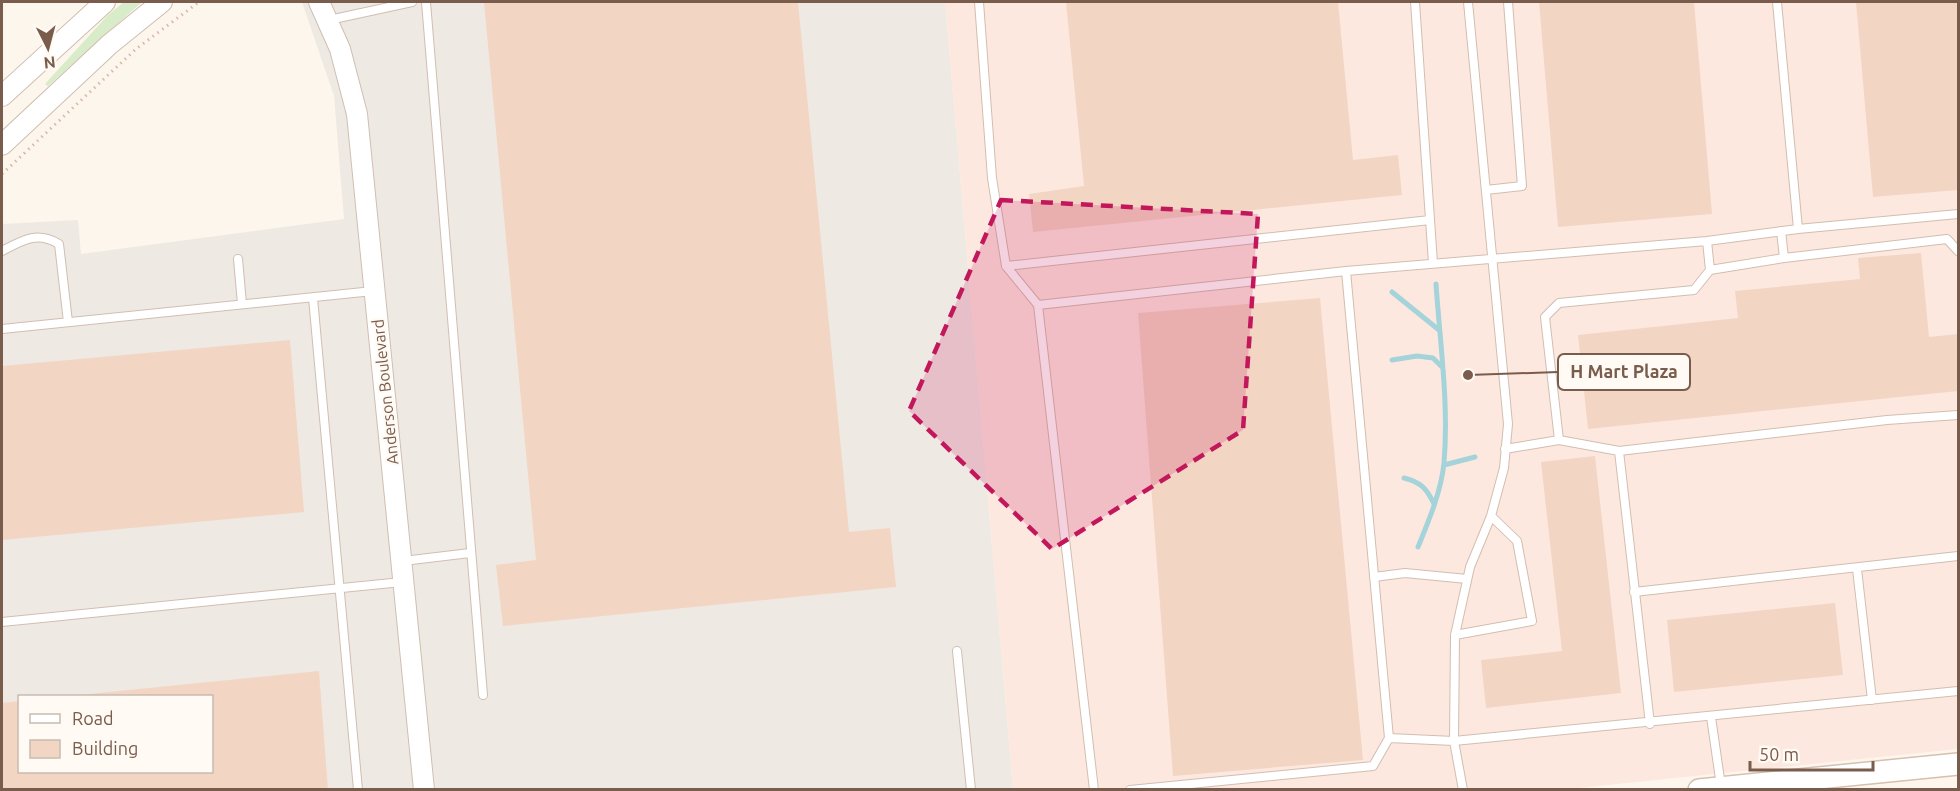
<svg xmlns="http://www.w3.org/2000/svg" width="1960" height="791" font-family="Ubuntu,sans-serif">
	<rect width="100%" height="100%" fill="#fdf6ec"/>
	<!-- commercial -->
	<path fill="#fde8e0" d="M 945,2 L 1958,2 L 1958,749 L 1559,790 L 1013,789 Z"/>
	<!-- industrial -->
	<path fill="#efe9e4" fill-rule="evenodd" d="M 302,2 L 945,2 L 1013,789 L 2,790 L 2,224 L 78,220 L 81,254 L 344,219 L 334,96 ZM 20,696 L 212,696 L 212,772 L 20,772 Z"/>
	<!-- green -->
	<path fill="#d8ecc9" d="M 124,2 L 142,2 L 48,86 L 45,84 L 108,15 Z"/>
	<g fill="none" stroke-linecap="round" stroke-linejoin="round">
		<!-- stream -->
		<path stroke="#a5d3da" stroke-width="5" d="M 1392,292 L 1439,330
			M 1392,360 L 1417,356 L 1433,358 L 1442,367
			M 1444,465 L 1475,457
			M 1404,478 C 1421,482 1427,489 1434,504
			M 1418,547 C 1429,520 1441,492 1444,463 C 1449,404 1440,343 1436,284"/>
	</g>
	<!-- building -->
	<path fill="#f3d5c3" d="M 484,2 L 798,2 L 849,532 L 890,528 L 896,587 L 503,626 L 496,565 L 536,560 Z
		M 1066,2 L 1338,2 L 1353,160 L 1398,155 L 1402,195 L 1033,232 L 1029,194 L 1084,186 Z
		M 1539,2 L 1694,2 L 1712,214 L 1558,227 Z
		M 1856,2 L 1958,2 L 1958,190 L 1873,197 Z
		M 1921,253 L 1929,337 L 1958,334 L 1958,391 L 1588,429 L 1578,335 L 1738,318 L 1735,291 L 1860,279 L 1858,258 Z
		M 1320,298 L 1363,760 L 1173,776 L 1138,313 Z
		M 290,340 L 304,512 L 2,540 L 2,366 Z
		M 1595,456 L 1621,693 L 1486,708 L 1481,660 L 1562,651 L 1541,462 Z
		M 1835,603 L 1843,675 L 1674,692 L 1667,620 Z
		M 319,671 L 328,790 L 2,790 L 2,703 L 20,701 L 20,772 L 212,772 L 212,696 L 79,695 Z"/>
	<g fill="none" stroke-linecap="round" stroke-linejoin="round">
		<!-- service casing -->
		<g stroke="#d1beb0" stroke-width="10">
			<path id="service" d="M 426,2 L 483,695
				M 979,2 L 992,178 L 1006,266 L 1038,305 L 1346,271 L 1707,241 L 1798,229 L 1958,214
				M 1415,2 L 1433,263
				M 1777,2 L 1798,229
				M 329,20 L 412,2
				M 1486,190 L 1522,186 L 1508,2
				M 1781,231 L 1784,258
				M 2,251 C 23,240 37,231 59,244 L 68,322
				M 238,259 L 242,304
				M 1006,266 L 1430,220
				M 1710,270 L 1784,258 L 1947,239 L 1958,251
				M 1346,271 L 1389,738 L 1454,741 L 1958,691
				M 313,298 L 358,790
				M 1038,305 L 1094,790
				M 2,329 L 373,291
				M 1559,440 L 1545,317 L 1559,303 L 1694,290 L 1710,270 L 1707,241
				M 1505,449 L 1559,440 L 1619,451 L 1887,420 L 1958,415
				M 1619,451 L 1650,724
				M 403,561 L 470,553
				M 1857,569 L 1872,700
				M 1374,577 L 1405,573 L 1467,579
				M 1634,592 L 1958,556
				M 2,622 L 402,582
				M 1455,635 L 1532,621 L 1517,541 L 1491,516
				M 957,651 L 971,790
				M 1711,717 L 1721,786
				M 1130,790 L 1373,766 L 1389,738
				M 1463,790 L 1454,741 L 1455,635 L 1470,567 L 1491,516 L 1504,468 L 1508,424 L 1468,2"/>
		</g>
		<!-- tertiary casing -->
		<g stroke="#d1beb0" stroke-width="22">
			<path id="tertiary" d="M 319,2 L 340,49 L 357,114 L 424,790
				M 2,96 L 105,2
				M 2,145 L 110,44 L 162,2"/>
		</g>
		<!-- secondary casing -->
		<g stroke="#d6c0b0" stroke-width="24">
			<path id="secondary" d="M 1699,790 L 1958,764"/>
		</g>
		<!-- path -->
		<path stroke="#d9b8a5" stroke-width="3" stroke-dasharray="1.5 4.5" stroke-linecap="butt" d="M 2,174 L 136,49 L 199,2"/>
		<!-- service -->
		<use href="#service" stroke="#fff" stroke-width="8"/>
		<!-- tertiary -->
		<use href="#tertiary" stroke="#fff" stroke-width="20"/>
		<!-- secondary -->
		<use href="#secondary" stroke="#fff" stroke-width="21"/>
	</g>
	<!-- marked area -->
	<path fill="#c2185b" fill-opacity="0.2" stroke="#c2185b" stroke-width="4.5" stroke-dasharray="12 8" stroke-linejoin="round" d="M 1001,200 L 1258,214 L 1243,430 L 1052,549 L 909,411 Z"/>
	<g text-anchor="middle" dominant-baseline="central" stroke-width="4.5" stroke-linejoin="round" paint-order="stroke">
		<!-- street labels -->
		<g font-size="16" fill="#7a5c4d" stroke="#fffaf3">
			<text transform="translate(385 392) rotate(-96)">Anderson Boulevard</text>
		</g>
	</g>
	<!-- callouts -->
	<path fill="none" stroke="#7a5c4d" stroke-width="2" d="M1468 375L1558 372"/>
	<circle fill="#7a5c4d" stroke="#fffaf3" stroke-width="2" cx="1468" cy="375" r="6"/>
	<rect fill="#fffaf3" stroke="#7a5c4d" stroke-width="2" x="1558" y="354" width="132" height="36" rx="6"/>
	<g font-size="18" text-anchor="middle" font-weight="bold" fill="#7a5c4d">
		<text x="1624" y="378">H Mart Plaza</text>
	</g>
	<!-- border -->
	<rect width="1960" height="791" fill="none" stroke="#7a5c4d" stroke-width="6"/>
	<!-- legend -->
	<rect x="18" y="695" width="195" height="78" fill="#fffaf3" stroke="#cabbb1" stroke-width="1.5"/>
	<rect x="30" y="714" width="30" height="9" fill="#ffffff" stroke="#cabbb1" stroke-width="1.5"/>
	<text x="72" y="725" font-size="18" fill="#7a5c4d">Road</text>
	<rect x="30" y="740" width="30" height="18" fill="#f3d5c3" stroke="#cabbb1" stroke-width="1.5"/>
	<text x="72" y="755" font-size="18" fill="#7a5c4d">Building</text>
	<!-- north arrow -->
	<g transform="translate(48 48) rotate(174)" stroke="#fffaf3" stroke-width="4.5" paint-order="stroke">
	<path d="M0-4.5L10 22L0 15L-10 22Z" fill="#7a5c4d"/>
	<text y="-9" font-size="16" font-weight="bold" text-anchor="middle" fill="#7a5c4d">N</text>
	</g>
	<!-- scale -->
	<path d="M1750 761v9h123v-9" fill="none" stroke="#7a5c4d" stroke-width="3"/>
	<text x="1759" y="761" font-size="18" fill="#7a5c4d" stroke="#fffaf3" stroke-width="4.5" paint-order="stroke">50 m</text>
</svg>
